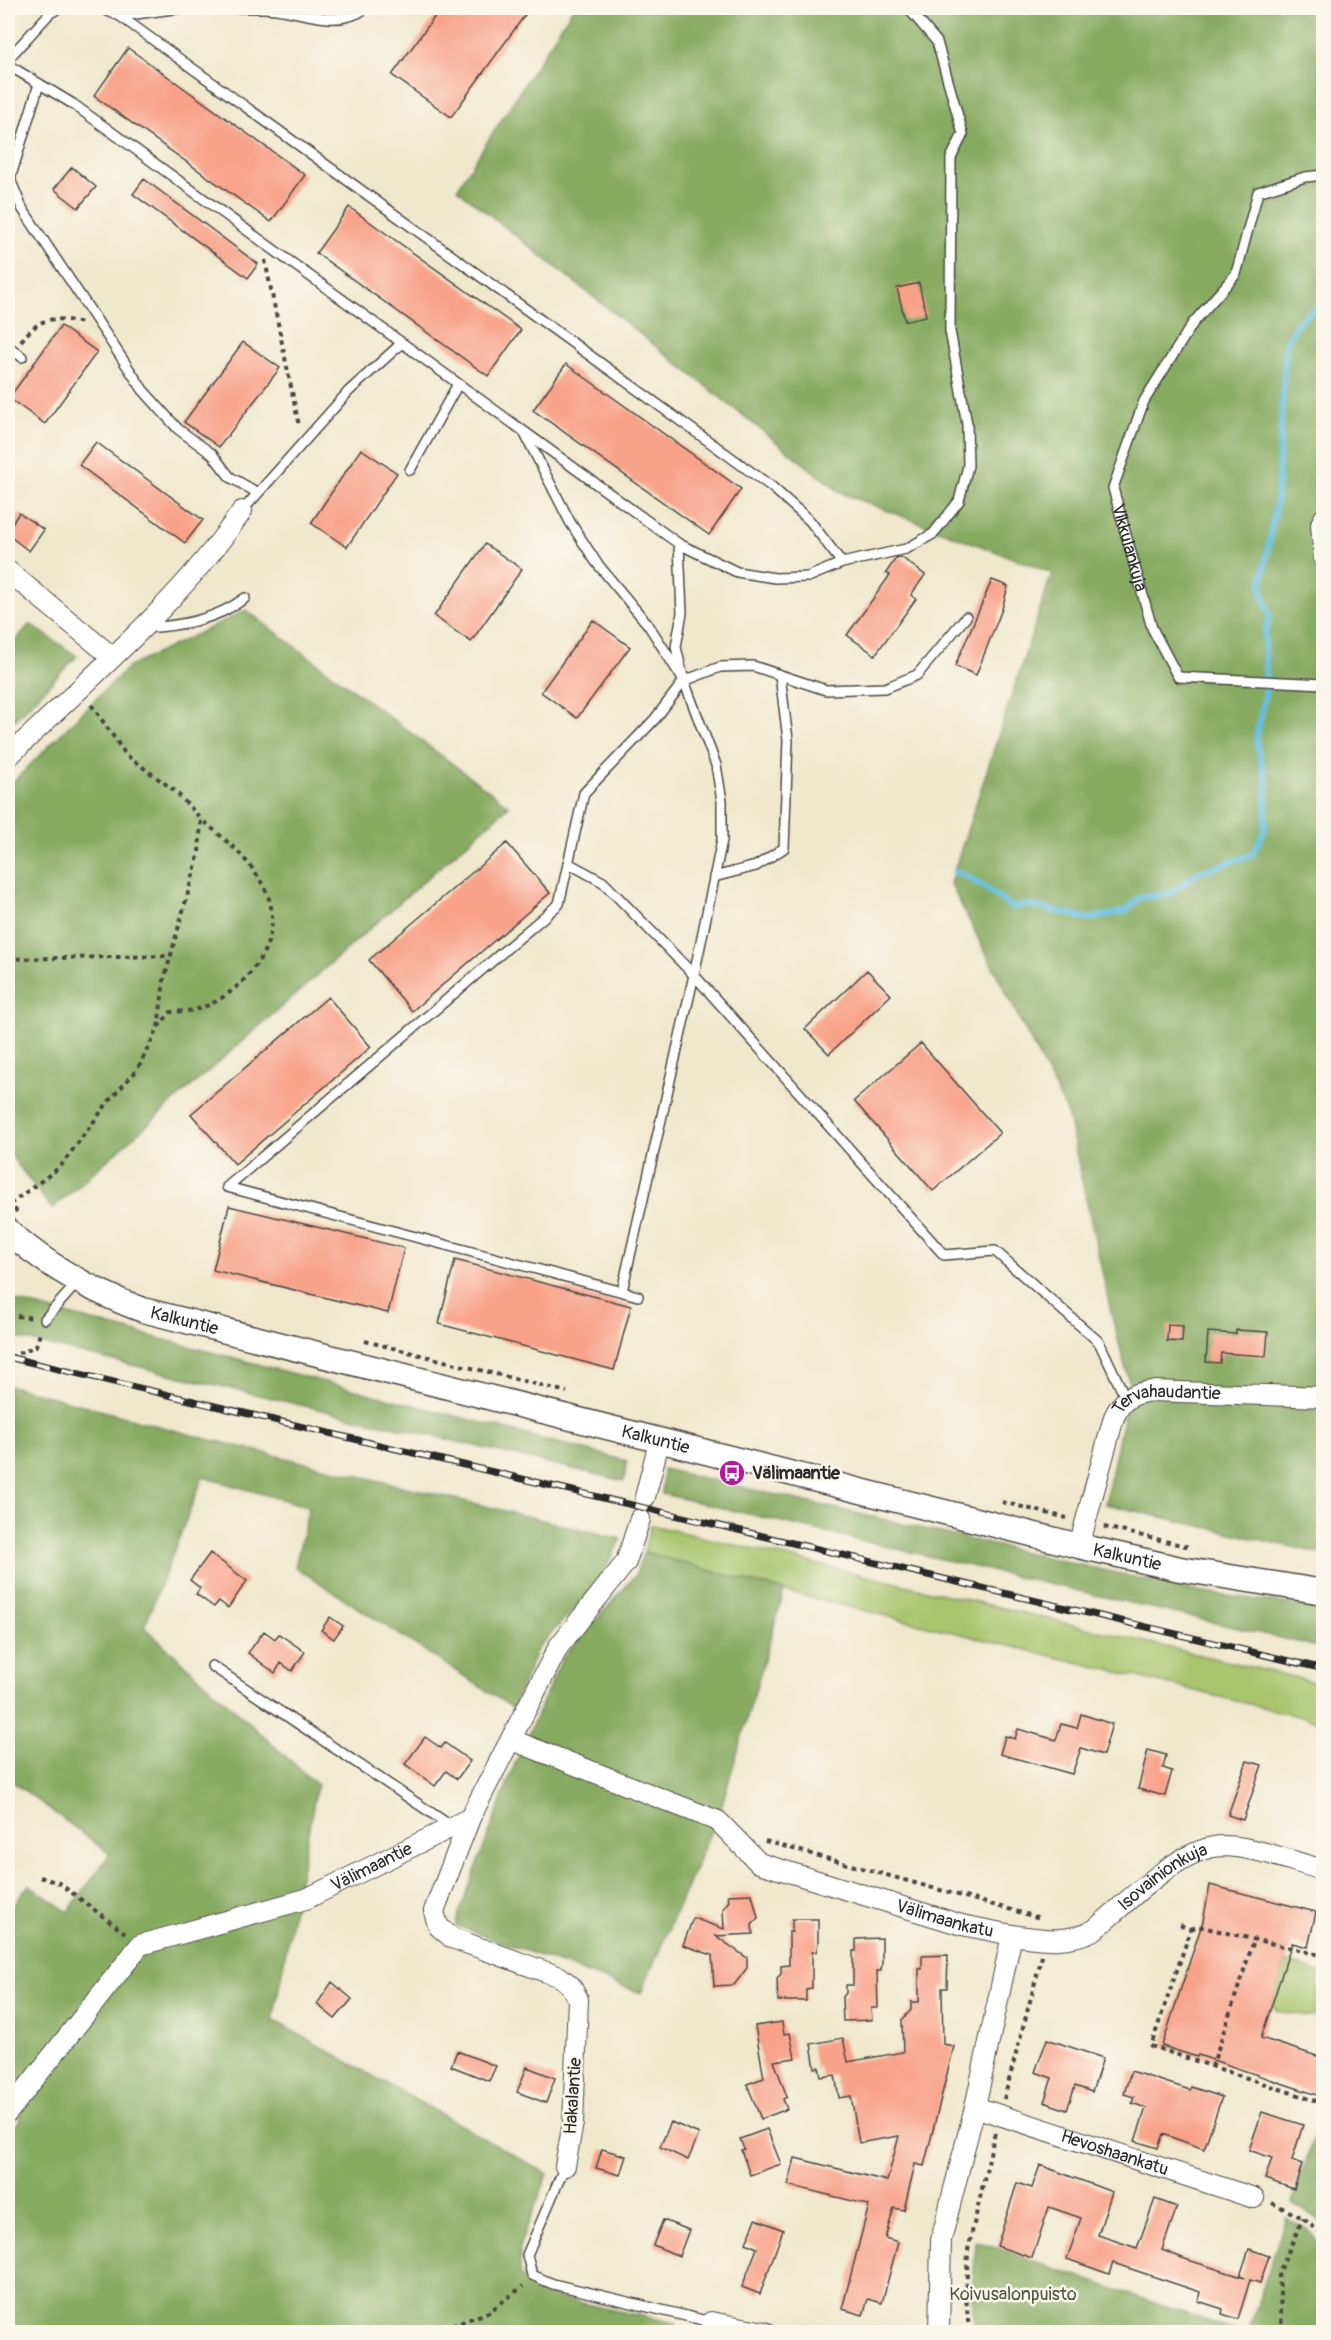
<svg xmlns="http://www.w3.org/2000/svg" width="1331" height="2340" font-family="Pangolin,sans-serif">
	<rect width="100%" height="100%" fill="#fbf7ec"/>
	<filter id="ink" filterUnits="userSpaceOnUse"><feTurbulence type="fractalNoise" baseFrequency=".0167" numOctaves="2"/><feDisplacementMap in="SourceGraphic" scale="12" xChannelSelector="R" yChannelSelector="G"/><feConvolveMatrix kernelMatrix="1 2 1 2 8 2 1 2 1" color-interpolation-filters="sRGB"/></filter>
	<filter id="wash" filterUnits="userSpaceOnUse"><feTurbulence type="fractalNoise" baseFrequency=".008" numOctaves="4" result="noise"/><feDisplacementMap in="SourceGraphic" scale="24" xChannelSelector="R" yChannelSelector="G"/><feGaussianBlur stdDeviation="1.35" result="paint"/><feColorMatrix in="noise" values="0 0 0 0 0 0 0 0 0 0 0 0 0 0 0 0 0 1.4 0 .05"/><feComposite in="paint" operator="in"/></filter>
	<g filter="url(#wash)">
		<rect width="100%" height="100%" fill="#f0e8cd"/>
		<!-- green -->
		<path fill="#a8c56d" stroke="#6a784c" stroke-width="1.5" d="M 651,1525 L 1323,1684 L 1323,1722 L 784,1591 L 644,1552 Z
			M 1286,1961 L 1319,1973 L 1315,2017 L 1277,2011 L 1272,2004 Z"/>
		<!-- forest -->
		<path fill="#86aa60" stroke="#586a46" stroke-width="1.5" d="M 573,8 L 1323,8 L 1323,1554 L 1105,1504 L 1124,1414 L 1134,1400 L 1113,1321 L 1067,1112 L 950,883 L 1052,573 L 841,493 L 457,189 Z
			M 246,610 L 509,806 L 52,1209 L 8,1152 L 8,787 L 127,668 Z
			M 30,624 L 77,656 L 8,727 L 8,649 Z
			M 8,1299 L 627,1461 L 624,1481 L 8,1336 Z
			M 8,1385 L 199,1437 L 621,1539 L 596,1586 L 538,1647 L 513,1708 L 295,1567 L 309,1507 L 203,1477 L 144,1627 L 317,1785 L 273,2020 L 548,2174 L 520,2244 L 520,2276 L 558,2298 L 675,2323 L 680,2332 L 184,2332 C 173,2324 144,2324 133,2332 L 8,2332 L 8,2136 L 21,2119 L 8,2109 L 8,1912 L 29,1885 L 68,1912 L 110,1854 L 8,1778 Z
			M 663,1469 L 1203,1593 L 1323,1608 L 1323,1648 L 662,1494 Z
			M 644,1552 L 784,1591 L 721,1808 L 641,1993 L 455,1925 L 514,1766 L 562,1659 L 635,1576 Z
			M 1323,2110 L 1324,2219 L 1321,2221 L 1292,2203 Z
			M 1286,2218 L 1307,2229 L 1323,2247 L 1323,2332 L 1248,2332 Z
			M 976,2241 L 1239,2332 L 975,2332 L 972,2296 Z"/>
		<g fill="none" stroke-linecap="round" stroke-linejoin="round">
			<!-- stream -->
			<path stroke="#64bfe1" stroke-width="6" d="M 955,872 L 969,877 L 1012,907 L 1029,905 L 1090,919 L 1126,911 L 1139,898 L 1171,893 L 1199,872 L 1252,855 L 1265,830 L 1267,784 L 1256,740 L 1266,691 L 1265,633 L 1270,616 L 1261,588 L 1277,499 L 1286,343 L 1297,323 L 1324,301"/>
		</g>
		<g id="blocks">
			<!-- building -->
			<path fill="#f8a289" d="M 441,8 L 530,8 L 451,117 L 392,75 Z
				M 128,48 L 305,175 L 271,222 L 94,96 Z
				M 72,167 L 96,187 L 78,208 L 54,189 Z
				M 144,179 L 258,264 L 248,278 L 133,194 Z
				M 349,207 L 521,330 L 488,376 L 316,253 Z
				M 919,283 L 926,316 L 905,321 L 897,288 Z
				M 61,326 L 97,352 L 45,424 L 9,398 Z
				M 243,342 L 280,368 L 219,447 L 184,422 Z
				M 566,364 L 741,489 L 709,535 L 533,410 Z
				M 96,442 L 203,520 L 185,543 L 79,465 Z
				M 361,449 L 397,473 L 347,547 L 311,523 Z
				M 19,513 L 44,530 L 29,551 L 8,535 L 8,529 Z
				M 485,544 L 522,569 L 471,642 L 434,616 Z
				M 901,557 L 925,575 L 911,595 L 916,599 L 875,655 L 847,635 L 890,575 L 886,573 L 896,558 Z
				M 992,580 L 1008,586 L 1002,609 L 976,675 L 955,666 Z
				M 593,620 L 630,647 L 577,718 L 541,692 Z
				M 507,843 L 550,893 L 412,1011 L 369,960 Z
				M 867,970 L 891,995 L 829,1054 L 805,1029 Z
				M 328,997 L 371,1047 L 235,1164 L 191,1114 Z
				M 921,1043 L 1000,1133 L 933,1191 L 854,1101 Z
				M 229,1206 L 404,1248 L 388,1313 L 213,1270 Z
				M 455,1260 L 631,1306 L 614,1370 L 439,1324 Z
				M 1168,1325 L 1183,1326 L 1182,1342 L 1167,1341 Z
				M 1236,1330 L 1268,1332 L 1266,1356 L 1221,1353 L 1220,1363 L 1206,1362 L 1208,1332 L 1236,1334 Z
				M 210,1553 L 247,1581 L 228,1608 L 219,1601 L 214,1607 L 196,1594 L 200,1588 L 190,1580 Z
				M 330,1617 L 343,1626 L 334,1639 L 321,1630 Z
				M 264,1631 L 275,1639 L 279,1634 L 305,1652 L 292,1671 L 281,1663 L 275,1673 L 248,1653 Z
				M 1081,1714 L 1112,1724 L 1103,1755 L 1081,1748 L 1072,1774 L 1000,1754 L 1005,1736 L 1015,1739 L 1018,1729 L 1056,1740 L 1061,1724 L 1077,1728 Z
				M 425,1737 L 441,1748 L 445,1743 L 470,1761 L 457,1779 L 446,1771 L 435,1786 L 405,1764 Z
				M 1148,1750 L 1166,1755 L 1163,1768 L 1172,1771 L 1165,1796 L 1138,1789 Z
				M 1247,1761 L 1262,1765 L 1243,1820 L 1228,1815 Z
				M 1210,1885 L 1316,1912 L 1308,1947 L 1292,1943 L 1261,2038 L 1323,2058 L 1323,2097 L 1198,2055 L 1197,2057 L 1162,2046 L 1203,1921 Z
				M 752,1894 L 758,1918 L 752,1925 L 753,1934 L 716,1936 L 747,1958 L 747,1968 L 734,1985 L 714,1986 L 712,1955 L 683,1945 L 693,1918 L 724,1929 L 723,1909 L 729,1901 L 728,1895 Z
				M 792,1919 L 818,1919 L 818,1943 L 816,1952 L 812,1952 L 812,1988 L 806,1989 L 806,2001 L 778,2001 L 777,1978 L 781,1974 L 781,1966 L 789,1965 L 789,1932 L 792,1932 Z
				M 882,1938 L 882,1962 L 881,1971 L 877,1971 L 878,2008 L 871,2008 L 872,2020 L 843,2021 L 842,1998 L 846,1993 L 846,1985 L 853,1985 L 853,1951 L 856,1951 L 856,1939 Z
				M 948,1955 L 947,1988 L 942,1988 L 943,2044 L 954,2046 L 924,2166 L 915,2164 L 904,2210 L 894,2208 L 885,2238 L 898,2242 L 882,2303 L 868,2299 L 863,2315 L 842,2309 L 869,2205 L 788,2185 L 795,2158 L 887,2181 L 899,2136 L 859,2143 L 851,2096 L 839,2098 L 835,2075 L 821,2077 L 819,2067 L 815,2068 L 811,2044 L 843,2038 L 848,2062 L 903,2052 L 902,2020 L 911,2010 L 911,2002 L 919,2002 L 919,1969 L 922,1969 L 922,1956 Z
				M 332,1982 L 352,1999 L 335,2019 L 317,2004 Z
				M 782,2022 L 784,2034 L 790,2033 L 795,2058 L 774,2061 L 787,2097 L 783,2099 L 787,2109 L 761,2119 L 747,2084 L 764,2078 L 755,2026 Z
				M 1047,2039 L 1103,2058 L 1092,2092 L 1075,2086 L 1067,2110 L 1044,2102 L 1052,2078 L 1035,2072 Z
				M 457,2051 L 496,2066 L 489,2081 L 451,2066 Z
				M 527,2067 L 555,2078 L 546,2103 L 517,2092 Z
				M 1131,2071 L 1190,2090 L 1191,2087 L 1222,2097 L 1204,2149 L 1163,2134 L 1158,2148 L 1135,2141 L 1146,2108 L 1132,2103 L 1134,2097 L 1124,2094 Z
				M 1262,2112 L 1303,2125 L 1292,2160 L 1302,2164 L 1294,2189 L 1265,2179 L 1272,2158 L 1249,2150 Z
				M 671,2122 L 699,2134 L 688,2160 L 660,2147 Z
				M 767,2129 L 781,2164 L 750,2175 L 741,2150 L 744,2149 L 740,2139 Z
				M 602,2149 L 626,2156 L 620,2175 L 596,2168 Z
				M 1040,2165 L 1112,2192 L 1098,2235 L 1137,2248 L 1155,2199 L 1177,2207 L 1162,2250 L 1185,2259 L 1245,2278 L 1240,2276 L 1249,2249 L 1269,2256 L 1260,2283 L 1250,2280 L 1238,2319 L 1222,2314 L 1223,2309 L 1198,2301 L 1200,2292 L 1113,2263 L 1109,2274 L 1067,2259 L 1081,2218 L 1049,2207 L 1032,2258 L 997,2246 L 1017,2183 L 1032,2188 Z
				M 756,2219 L 783,2230 L 760,2294 L 742,2287 L 757,2248 L 746,2243 Z
				M 663,2220 L 689,2230 L 679,2256 L 653,2245 Z"/>
		</g>
	</g>
	<g filter="url(#ink)">
		<use href="#blocks" fill-opacity="0" stroke="#494743" stroke-width="1.5"/>
		<g fill="none" stroke-linecap="round" stroke-linejoin="round">
			<!-- service casing -->
			<g stroke="#494743" stroke-width="12">
				<g id="service">
					<path d="M 100,8 L 120,16 L 772,487 L 810,521 L 842,563"/>
					<path d="M 220,8 C 238,8 258,7 276,9 C 308,13 338,28 366,8"/>
					<path d="M 120,16 L 181,8"/>
					<path d="M 8,59 L 50,13 L 59,8"/>
					<path d="M 8,65 L 73,104 L 679,544 L 737,572 L 775,578 L 808,577 L 842,563 L 906,549 L 933,534 L 959,501 L 968,466 L 967,424 L 950,331 L 951,158 L 963,134 L 937,42 L 908,8"/>
					<path d="M 39,84 L 10,179 L 22,208 L 143,390 L 178,429 L 212,454 L 230,477 L 258,493"/>
					<path id="s1" d="M 1324,175 L 1305,177 L 1258,192 L 1236,274 L 1193,323 L 1144,401 L 1113,488 L 1152,628 L 1178,677 L 1324,684"/>
					<path d="M 8,346 L 22,357"/>
					<path d="M 525,434 L 570,522 L 596,562 L 649,626 L 684,681 L 716,765 L 722,801 L 722,840 L 694,975 L 622,1291"/>
					<path d="M 410,470 L 458,384"/>
					<path d="M 242,511 L 349,391 L 402,343"/>
					<path d="M 145,628 C 180,626 216,620 245,598"/>
					<path d="M 684,681 L 720,667 L 753,666 L 826,690 L 885,688 L 917,675 L 966,617"/>
					<path d="M 568,863 L 603,882 L 694,975 L 944,1255 L 995,1251 L 1099,1342 L 1126,1399"/>
					<path d="M 714,877 L 756,866 L 784,848 L 788,740 L 780,675"/>
					<path d="M 638,1296 L 227,1187 L 559,904 L 584,793 L 655,719 L 684,681 L 676,647 L 682,613 L 679,544"/>
					<path d="M 45,1319 L 78,1282"/>
					<path d="M 212,1666 L 451,1826"/>
					<path d="M 565,2166 L 527,2255 L 532,2275 L 553,2284 L 711,2322"/>
				</g>
			</g>
			<!-- minor casing -->
			<g stroke="#494743" stroke-width="22">
				<g id="minor">
					<path d="M 1324,518 L 1321,524 L 1324,558"/>
					<path d="M 8,571 L 111,656"/>
					<path d="M 8,757 C 88,679 178,604 242,511"/>
					<path d="M 645,1497 L 659,1442"/>
					<path id="s2" d="M 1079,1546 L 1114,1417 C 1122,1399 1133,1393 1152,1391 L 1324,1397"/>
					<path id="s3" d="M 512,1740 L 718,1821 L 759,1863 L 962,1925 L 1012,1935 L 975,2107 L 941,2240 L 939,2332"/>
					<path d="M 470,1818 L 434,1911 L 438,1926 L 452,1938 L 560,1977 L 570,1985 L 578,1999 L 573,2123 L 565,2166"/>
					<path id="s4" d="M 1012,1935 C 1042,1939 1066,1944 1094,1930 C 1127,1903 1180,1846 1224,1846 C 1257,1847 1292,1862 1324,1870"/>
					<path id="s5" d="M 975,2107 L 1254,2198"/>
					<path id="s6" d="M 8,2112 L 140,1945 L 306,1899 L 470,1818 L 559,1646 L 626,1562 L 640,1519"/>
					<path d="M 711,2322 L 765,2332"/>
				</g>
			</g>
			<!-- tertiary casing -->
			<g stroke="#494743" stroke-width="27">
				<g id="tertiary">
					<path id="s7" d="M 8,1231 C 47,1266 94,1292 143,1310 L 1079,1546 L 1180,1569 L 1324,1592"/>
				</g>
			</g>
			<!-- path -->
			<path stroke="#494743" stroke-width="4" stroke-dasharray="4.5 4.5" stroke-linecap="butt" d="M 265,260 L 299,426
				M 21,341 C 42,315 53,317 83,323
				M 8,959 L 170,956
				M 158,1027 L 171,1012 C 179,1011 190,1012 198,1009 C 240,996 284,946 269,899 C 258,866 227,841 201,819
				M 8,1202 L 17,1212
				M 10,1204 L 60,1167 L 109,1101 L 137,1070 L 158,1028 L 164,980 L 199,853 L 201,819 L 175,791 L 126,755 L 91,704
				M 8,1315 L 34,1318
				M 365,1341 L 567,1392
				M 10,1357 L 36,1346 L 41,1330
				M 1002,1502 L 1067,1518
				M 1104,1527 L 1190,1547
				M 765,1841 L 1040,1918
				M 40,1877 L 59,1883 L 125,1933
				M 1180,1925 L 1191,1929 L 1151,2046 L 1319,2102
				M 1191,1929 L 1198,1926 L 1324,1956
				M 1323,2038 L 1324,2010
				M 1212,2067 L 1254,1940
				M 1004,2099 L 1042,1956
				M 1272,2203 L 1303,2218 L 1324,2236
				M 435,2332 L 489,2312 L 523,2286
				M 969,2332 L 966,2296 L 968,2250 L 995,2132
				M 1282,2332 L 1279,2273 L 1303,2218"/>
			<!-- service -->
			<use href="#service" stroke="#fff" stroke-width="9"/>
			<!-- minor -->
			<use href="#minor" stroke="#fff" stroke-width="20"/>
			<!-- tertiary -->
			<use href="#tertiary" stroke="#fff" stroke-width="24"/>
			<!-- rail casing -->
			<g stroke="#2b2b2b" stroke-width="7">
				<path id="rail" d="M 8,1357 L 1324,1669"/>
			</g>
			<!-- rail -->
			<use href="#rail" stroke="#fbf7ec" stroke-width="4.5" stroke-dasharray="14" stroke-linecap="butt"/>
		</g>
	</g>
	<!-- icons -->
	<defs>
		<g id="bus-disc" transform="scale(1.35)"><circle r="9.5" fill="#b5179e" stroke="#fbf7ec"/><path d="M-5-6H5V4H4V6H2V4H-2V6H-4V4H-5ZM-3.5-4V0h7V-4ZM-3.5 1.2v1.5H-2V1.2ZM2 1.2v1.5H3.5V1.2Z" fill="#fff"/></g>
	</defs>
	<g fill-rule="evenodd">
		<use href="#bus-disc" x="732" y="1473"/>
	</g>
	<g text-anchor="middle" dominant-baseline="central" stroke-width="5" stroke-linejoin="round" paint-order="stroke">
		<!-- street labels -->
		<g font-size="18" fill="#2b2b2b" stroke="#fbf7ec">
			<text stroke="none"><textPath href="#s1" startOffset="465">Vikkulankuja</textPath></text>
			<text stroke="none"><textPath href="#s7" startOffset="200">Kalkuntie</textPath></text>
			<text stroke="none"><textPath href="#s2" startOffset="195">Tervahaudantie</textPath></text>
			<text stroke="none"><textPath href="#s7" startOffset="686">Kalkuntie</textPath></text>
			<text stroke="none"><textPath href="#s7" startOffset="1172">Kalkuntie</textPath></text>
			<text stroke="none"><textPath href="#s6" startOffset="458">Välimaantie</textPath></text>
			<text stroke="none"><textPath href="#s4" startOffset="171">Isovainionkuja</textPath></text>
			<text stroke="none"><textPath href="#s3" startOffset="474">Välimaankatu</textPath></text>
			<text transform="translate(573 2096) rotate(-86)">Hakalantie</text>
			<text stroke="none"><textPath href="#s5" startOffset="147">Hevoshaankatu</textPath></text>
		</g>
		<!-- poi labels -->
		<g font-size="18" font-weight="bold" fill="#2b2b2b" stroke="#fbf7ec" text-anchor="start">
			<text x="752" y="1473">Välimaantie</text>
		</g>
		<!-- park labels -->
		<g font-size="18" fill="#50593f" stroke="#fbf7ec">
			<text x="1013" y="2294">Koivusalonpuisto</text>
		</g>
	</g>
	<!-- margin -->
	<rect width="1331" height="2340" fill="none" stroke="#fbf7ec" stroke-width="30"/>
</svg>
